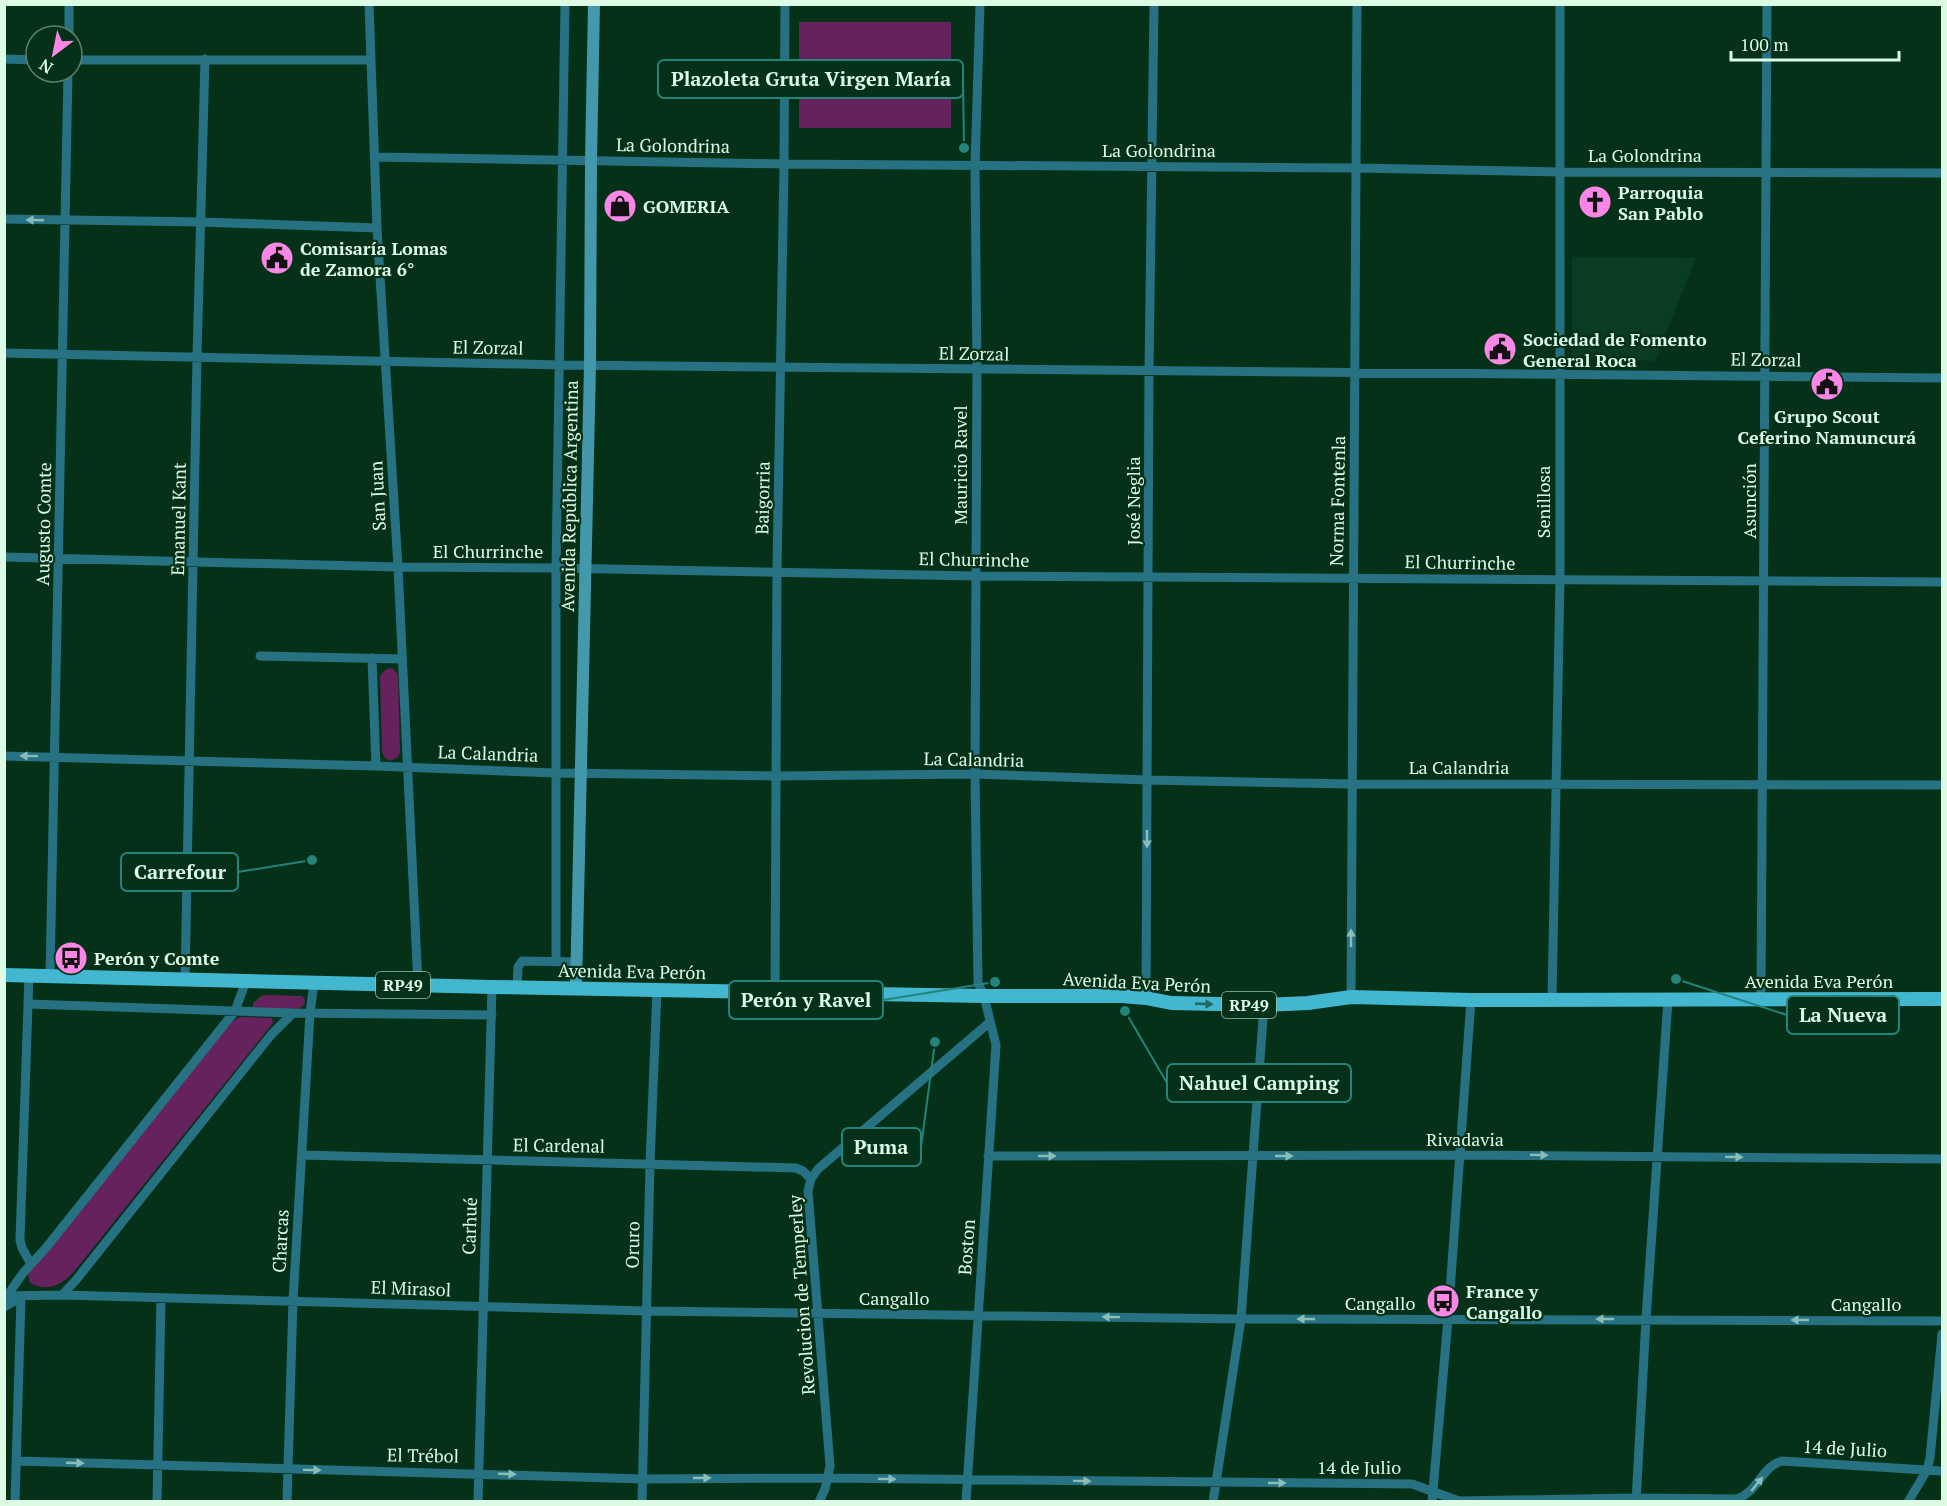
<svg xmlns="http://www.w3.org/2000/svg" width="1947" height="1506" font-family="'PT Serif',serif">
	<rect width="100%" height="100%" fill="#053119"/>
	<!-- built -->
	<path fill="#093c20" d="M 1572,257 L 1696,258 L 1655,361 L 1572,358 Z"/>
	<!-- green -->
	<path fill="#66225c" d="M 799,22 L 951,22 L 951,128 L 799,128 Z
		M 389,668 L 393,669 L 398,674 L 400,752 L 398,757 L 390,761 L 385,758 L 382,752 L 380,676 L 384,671 Z
		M 266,995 L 302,996 L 305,1000 L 304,1005 L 298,1009 L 253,1008 L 253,1003 L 261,996 Z
		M 240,1017 L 272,1018 L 273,1023 L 77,1268 C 65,1282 50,1294 30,1283 L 28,1275 L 31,1270 L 232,1021 Z"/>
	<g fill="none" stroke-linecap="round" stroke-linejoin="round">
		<!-- minor -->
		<path stroke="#277282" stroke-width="9" d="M 369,4 L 377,228 L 398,567 L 418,985
			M 69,36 L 69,4
			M 4,59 L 36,60
			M 72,60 L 371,60
			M 375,157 L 784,164 L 1357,168 L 1560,172 L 1942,173
			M 4,219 L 201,222 L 377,228
			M 4,353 L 561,365 L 1942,378
			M 4,557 L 398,567 L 556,568 L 976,576 L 1942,582
			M 260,656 L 402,659
			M 372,658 L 376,766
			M 4,756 L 376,766 L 556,773 L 775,776 L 975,774 L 1148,780 L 1351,784 L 1942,785
			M 556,962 L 556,568 L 565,4
			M 29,975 L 20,1240 L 22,1248 L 31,1264
			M 50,976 L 68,72
			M 185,980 L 197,357 L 205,59
			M 517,988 L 518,967 L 522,961 L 577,962
			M 775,991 L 777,571 L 784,164 L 785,4
			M 1351,997 L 1357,4
			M 1146,998 L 1149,371 L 1154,4
			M 1761,998 L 1767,4
			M 1552,999 L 1560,579 L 1560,4
			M 28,1004 L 293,1013 L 492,1015
			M 302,1155 L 796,1168 L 803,1171 L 811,1179
			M 988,1156 L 1460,1155 L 1942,1159
			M 62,1295 L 76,1280 L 271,1035 L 293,1013
			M 4,1296 L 62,1295 L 647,1311 L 1241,1319 L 1942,1321
			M 7,1296 L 23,1273 L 45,1249 L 235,1011 L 246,981
			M 4,1307 L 21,1297
			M 17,1461 L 643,1479 L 828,1478 L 1412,1484 L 1459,1501 L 1636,1498 L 1737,1499 C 1757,1493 1762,1466 1782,1461 L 1942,1471
			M 15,1502 L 21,1297
			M 157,1502 L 161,1299
			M 287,1502 L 293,1301 L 310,1013 L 314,983
			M 478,1502 L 492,987
			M 642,1502 L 650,1164 L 657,990
			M 819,1502 L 825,1489 L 830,1466 L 808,1191 L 811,1179 L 818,1169 L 990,1022
			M 966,1502 L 996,1045 L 984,996 L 978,983 L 975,774 L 977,370 L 975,166 L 980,4
			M 1213,1502 L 1241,1319 L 1264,1005
			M 1432,1502 L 1448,1319 L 1471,1000
			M 1636,1502 L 1646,1319 L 1668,1000
			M 1908,1502 L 1927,1470 L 1930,1458 L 1942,1334"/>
		<!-- secondary -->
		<path stroke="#4398ab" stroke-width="12" d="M 576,988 L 590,365 L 591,160 L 594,4"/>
		<!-- primary -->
		<path stroke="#43b7cf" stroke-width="14" d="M 4,975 L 492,987 L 984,996 L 1121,996 L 1146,998 L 1171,1003 L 1264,1005 L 1308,1003 L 1351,997 L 1471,1000 L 1942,999"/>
	</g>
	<!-- one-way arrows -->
	<defs><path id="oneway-solid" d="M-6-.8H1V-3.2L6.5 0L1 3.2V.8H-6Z" transform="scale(1.5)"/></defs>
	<g fill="#8bbdb8">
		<use href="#oneway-solid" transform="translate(35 220) rotate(-178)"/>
		<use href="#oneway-solid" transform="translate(29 756) rotate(-179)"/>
		<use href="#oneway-solid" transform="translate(1147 839) rotate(90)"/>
		<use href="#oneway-solid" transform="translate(1351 938) rotate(-90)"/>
		<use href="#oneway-solid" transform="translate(1539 1155) rotate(1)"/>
		<use href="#oneway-solid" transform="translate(1047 1156)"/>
		<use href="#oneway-solid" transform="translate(1284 1156)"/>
		<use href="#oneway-solid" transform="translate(1734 1157) rotate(1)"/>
		<use href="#oneway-solid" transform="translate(1111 1317) rotate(-179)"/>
		<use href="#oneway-solid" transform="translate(1306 1319) rotate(-180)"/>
		<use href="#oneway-solid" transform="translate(1605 1319) rotate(180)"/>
		<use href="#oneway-solid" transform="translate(1800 1320) rotate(-180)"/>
		<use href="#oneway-solid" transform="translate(75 1463) rotate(2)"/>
		<use href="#oneway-solid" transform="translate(312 1470) rotate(1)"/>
		<use href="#oneway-solid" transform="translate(507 1474) rotate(2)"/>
		<use href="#oneway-solid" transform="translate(702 1478)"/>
		<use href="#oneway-solid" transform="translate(887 1479) rotate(1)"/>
		<use href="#oneway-solid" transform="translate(1082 1481) rotate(1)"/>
		<use href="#oneway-solid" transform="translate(1277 1483)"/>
		<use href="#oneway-solid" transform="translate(1757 1484) rotate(-51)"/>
	</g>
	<use fill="#1e6762" href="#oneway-solid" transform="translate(1204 1004) rotate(2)"/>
	<!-- icons -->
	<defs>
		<g id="church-disc" transform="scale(1.725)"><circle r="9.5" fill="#fa87e6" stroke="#053119"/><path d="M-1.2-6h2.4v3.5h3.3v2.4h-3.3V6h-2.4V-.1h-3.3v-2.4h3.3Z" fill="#111"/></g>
		<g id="shop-disc" transform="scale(1.725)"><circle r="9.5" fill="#fa87e6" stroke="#053119"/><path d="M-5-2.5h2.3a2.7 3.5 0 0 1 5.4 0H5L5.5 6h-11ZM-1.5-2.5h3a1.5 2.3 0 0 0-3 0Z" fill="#111"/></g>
		<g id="civic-disc" transform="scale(1.725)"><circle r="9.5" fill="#fa87e6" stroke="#053119"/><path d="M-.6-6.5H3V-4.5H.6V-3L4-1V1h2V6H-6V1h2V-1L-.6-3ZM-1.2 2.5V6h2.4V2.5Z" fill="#111"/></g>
		<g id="bus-disc" transform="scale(1.725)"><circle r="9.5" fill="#fa87e6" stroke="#053119"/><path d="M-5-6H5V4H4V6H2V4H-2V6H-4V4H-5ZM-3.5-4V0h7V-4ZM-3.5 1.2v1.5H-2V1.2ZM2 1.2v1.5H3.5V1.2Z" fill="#111"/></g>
	</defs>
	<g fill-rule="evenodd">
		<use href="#church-disc" x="1595" y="202"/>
		<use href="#shop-disc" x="620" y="206"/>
		<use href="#civic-disc" x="277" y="258"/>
		<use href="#civic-disc" x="1500" y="349"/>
		<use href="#civic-disc" x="1827" y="384"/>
		<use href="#bus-disc" x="71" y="958"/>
		<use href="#bus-disc" x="1443" y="1301"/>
	</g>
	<g text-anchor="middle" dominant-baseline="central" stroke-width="4.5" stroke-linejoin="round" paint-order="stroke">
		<!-- shield labels -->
		<g fill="#053119" stroke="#9cbea8" stroke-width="1.5">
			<rect x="376" y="972" width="54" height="26" rx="4.5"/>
			<rect x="1222" y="992" width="54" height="26" rx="4.5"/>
		</g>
		<g font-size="16" font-weight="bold" fill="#ddfae5">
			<text x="403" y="985">RP49</text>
			<text x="1249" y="1005">RP49</text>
		</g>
		<!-- street labels -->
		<g font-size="18" fill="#ddfae5" stroke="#053119">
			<text transform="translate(673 145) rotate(1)">La Golondrina</text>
			<text x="1159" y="150">La Golondrina</text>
			<text x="1645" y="155">La Golondrina</text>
			<text transform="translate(488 347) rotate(1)">El Zorzal</text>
			<text transform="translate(974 353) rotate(1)">El Zorzal</text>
			<text transform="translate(1766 359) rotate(1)">El Zorzal</text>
			<text transform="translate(960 465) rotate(-90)">Mauricio Ravel</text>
			<text transform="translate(377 496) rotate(-93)">San Juan</text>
			<text transform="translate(569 496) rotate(-89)">Avenida República Argentina</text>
			<text transform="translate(762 498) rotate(-89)">Baigorria</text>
			<text transform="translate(1133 501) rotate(-90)">José Neglia</text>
			<text transform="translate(1337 501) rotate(-89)">Norma Fontenla</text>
			<text transform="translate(1749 501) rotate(-90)">Asunción</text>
			<text transform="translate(1543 502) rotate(-90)">Senillosa</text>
			<text transform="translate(178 519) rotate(-89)">Emanuel Kant</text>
			<text transform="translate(43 524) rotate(-89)">Augusto Comte</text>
			<text x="488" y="551">El Churrinche</text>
			<text transform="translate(974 559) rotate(1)">El Churrinche</text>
			<text transform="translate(1460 562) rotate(1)">El Churrinche</text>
			<text transform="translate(488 753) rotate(2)">La Calandria</text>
			<text transform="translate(974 759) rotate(1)">La Calandria</text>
			<text x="1459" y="767">La Calandria</text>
			<text transform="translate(632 971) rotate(1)">Avenida Eva Perón</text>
			<text x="1819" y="981">Avenida Eva Perón</text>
			<text transform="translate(1137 982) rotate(3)">Avenida Eva Perón</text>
			<text x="1465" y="1139">Rivadavia</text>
			<text transform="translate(559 1145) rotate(1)">El Cardenal</text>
			<text transform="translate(469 1226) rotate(-88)">Carhué</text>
			<text transform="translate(280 1241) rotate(-87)">Charcas</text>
			<text transform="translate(632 1245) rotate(-89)">Oruro</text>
			<text transform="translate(966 1247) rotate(-86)">Boston</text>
			<text transform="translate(411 1288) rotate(2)">El Mirasol</text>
			<text transform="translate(801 1295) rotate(-94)">Revolucion de Temperley</text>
			<text x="894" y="1298">Cangallo</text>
			<text x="1380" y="1303">Cangallo</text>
			<text x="1866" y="1304">Cangallo</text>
			<text transform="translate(1845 1448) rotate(3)">14 de Julio</text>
			<text transform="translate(423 1455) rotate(1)">El Trébol</text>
			<text x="1359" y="1467">14 de Julio</text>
		</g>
		<!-- poi labels -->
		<g font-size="18" font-weight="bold" fill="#ddfae5" stroke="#053119" text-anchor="start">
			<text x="1618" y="192">Parroquia<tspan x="1618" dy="21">San Pablo</tspan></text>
			<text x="643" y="206">GOMERIA</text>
			<text x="300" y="248">Comisaría Lomas<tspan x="300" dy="21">de Zamora 6°</tspan></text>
			<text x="1523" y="339">Sociedad de Fomento<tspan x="1523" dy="21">General Roca</tspan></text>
			<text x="1827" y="416" text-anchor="middle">Grupo Scout<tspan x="1827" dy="21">Ceferino Namuncurá</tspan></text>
			<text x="94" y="958">Perón y Comte</text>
			<text x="1466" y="1291">France y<tspan x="1466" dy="21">Cangallo</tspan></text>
		</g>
	</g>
	<!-- callouts -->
	<path fill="none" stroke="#24837a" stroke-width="2" d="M964 148L963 79M312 860L238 872M995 982L883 1000M1676 979L1787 1015M1125 1011L1167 1083M935 1042L921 1147"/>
	<g fill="#24837a" stroke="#053119" stroke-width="2">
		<circle cx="964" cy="148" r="6"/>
		<circle cx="312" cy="860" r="6"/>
		<circle cx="995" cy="982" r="6"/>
		<circle cx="1676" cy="979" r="6"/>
		<circle cx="1125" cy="1011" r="6"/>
		<circle cx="935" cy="1042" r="6"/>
	</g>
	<g fill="#053119" stroke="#24837a" stroke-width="2">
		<rect x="658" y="60" width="305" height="38" rx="6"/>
		<rect x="121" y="853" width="117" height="38" rx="6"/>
		<rect x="729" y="981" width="154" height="38" rx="6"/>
		<rect x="1787" y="996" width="112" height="38" rx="6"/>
		<rect x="1167" y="1064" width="184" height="38" rx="6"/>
		<rect x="842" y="1128" width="79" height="38" rx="6"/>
	</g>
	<g font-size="20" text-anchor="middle" font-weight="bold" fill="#ddfae5">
		<text x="811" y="86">Plazoleta Gruta Virgen María</text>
		<text x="180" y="879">Carrefour</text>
		<text x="806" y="1007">Perón y Ravel</text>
		<text x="1843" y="1022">La Nueva</text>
		<text x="1259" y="1090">Nahuel Camping</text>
		<text x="881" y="1154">Puma</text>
	</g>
	<!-- border -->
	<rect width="1947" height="1506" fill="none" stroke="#ddfae5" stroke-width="12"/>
	<!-- north arrow -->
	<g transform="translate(54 54) rotate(212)"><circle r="28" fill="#053119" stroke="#5b816b" stroke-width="1.5"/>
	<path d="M0-4.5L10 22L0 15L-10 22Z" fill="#fa87e6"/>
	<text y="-9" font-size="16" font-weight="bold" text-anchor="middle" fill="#ddfae5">N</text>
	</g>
	<!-- scale -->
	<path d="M1731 51v9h168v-9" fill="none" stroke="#ddfae5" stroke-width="3"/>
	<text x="1740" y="51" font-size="18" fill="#ddfae5" stroke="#053119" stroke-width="4.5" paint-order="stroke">100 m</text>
</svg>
